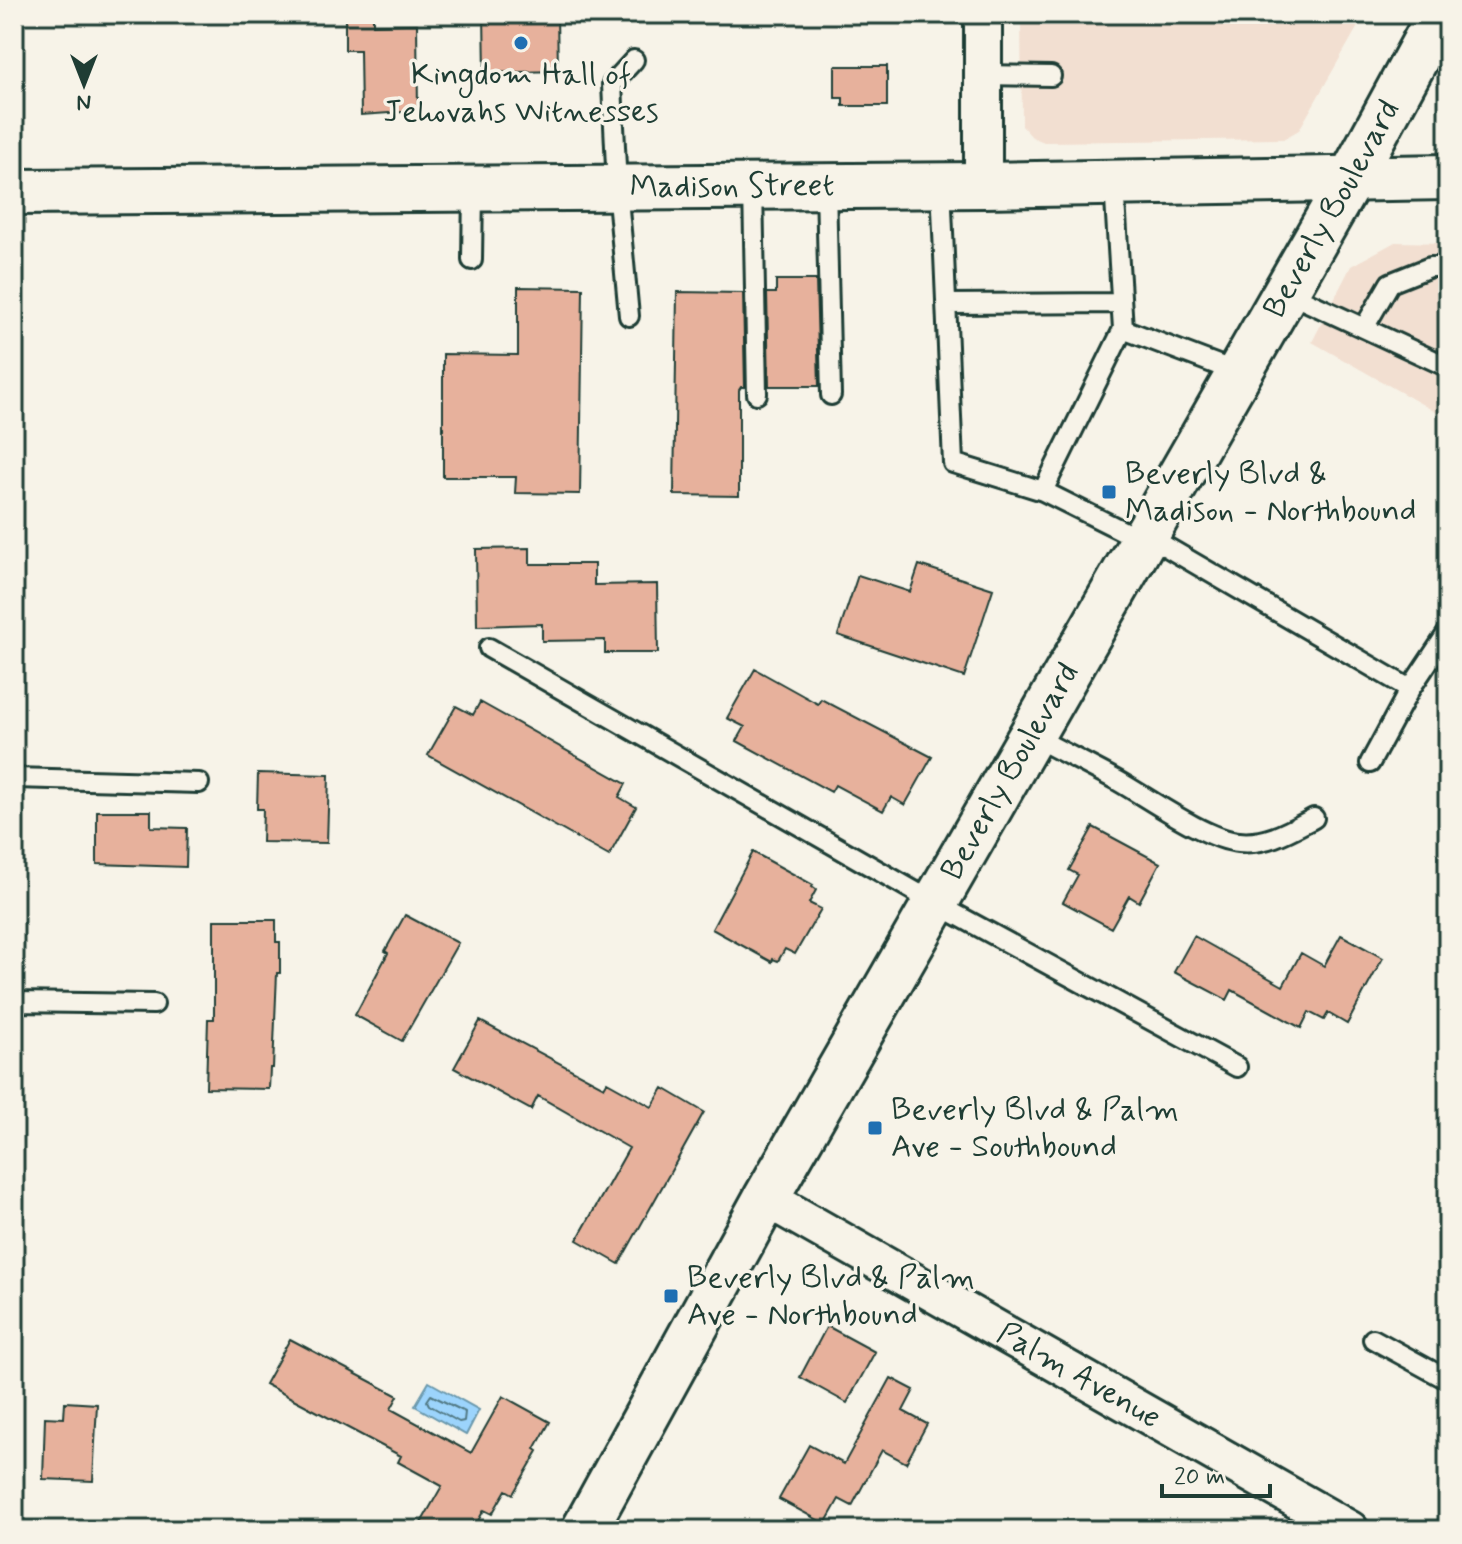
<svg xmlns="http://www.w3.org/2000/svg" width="1462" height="1544" font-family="Mynerve,sans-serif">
	<rect width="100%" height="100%" fill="#f7f3e8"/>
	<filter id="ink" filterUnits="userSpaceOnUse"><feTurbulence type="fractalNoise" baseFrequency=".0125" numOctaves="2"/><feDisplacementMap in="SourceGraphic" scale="16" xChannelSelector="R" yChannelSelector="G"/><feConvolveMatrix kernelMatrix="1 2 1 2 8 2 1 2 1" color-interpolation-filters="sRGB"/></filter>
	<g filter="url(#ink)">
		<!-- built -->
		<path fill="#f2dfd1" d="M 1021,14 L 1365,14 L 1299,130 L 1283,139 L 1044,142 L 1032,137 L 1022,126 Z
			M 1395,242 L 1448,243 L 1448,419 L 1312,342 L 1351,266 Z"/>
		<!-- water -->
		<path fill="#9cd4fc" stroke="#6a98ac" stroke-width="2" d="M 429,1382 L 479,1410 L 466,1435 L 415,1406 Z"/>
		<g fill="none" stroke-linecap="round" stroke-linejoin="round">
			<!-- shore -->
			<path stroke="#517984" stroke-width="2" d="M 431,1395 L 465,1412 L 464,1421 L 459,1422 L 429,1405 L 427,1401 Z"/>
		</g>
		<!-- building -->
		<path fill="#e7b19c" stroke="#1f3d34" stroke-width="2" d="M 484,14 L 557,14 L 558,71 L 485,73 Z
			M 345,17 L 373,17 L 373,25 L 417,24 L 418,111 L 361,115 L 360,50 L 345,50 Z
			M 835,66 L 887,66 L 887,106 L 843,106 L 843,98 L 835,98 Z
			M 776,280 L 816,280 L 819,386 L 769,386 L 767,293 L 776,293 Z
			M 518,287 L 583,288 L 580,494 L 515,493 L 516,477 L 443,477 L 443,354 L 518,355 Z
			M 677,292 L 743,293 L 745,387 L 741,387 L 739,390 L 739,496 L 674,495 Z
			M 530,548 L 530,564 L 594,564 L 594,585 L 657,584 L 658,653 L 605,653 L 605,640 L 542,641 L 542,624 L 477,626 L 476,549 Z
			M 919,565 L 993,589 L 964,677 L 838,635 L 858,575 L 910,592 Z
			M 755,669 L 818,704 L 821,699 L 932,757 L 905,805 L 891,797 L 883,811 L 835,785 L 831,792 L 737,741 L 745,727 L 727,718 Z
			M 480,702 L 626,784 L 619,797 L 636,807 L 609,856 L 428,755 L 456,706 L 473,715 Z
			M 258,773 L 329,775 L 327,843 L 262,842 L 263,809 L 257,809 Z
			M 97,811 L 151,811 L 151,827 L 187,828 L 186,867 L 97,864 Z
			M 1093,827 L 1160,863 L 1139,902 L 1129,896 L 1111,928 L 1063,902 L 1078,875 L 1069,870 Z
			M 753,852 L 813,885 L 812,887 L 816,890 L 809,903 L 821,909 L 795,954 L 785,949 L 778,961 L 773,959 L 772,962 L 712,929 Z
			M 405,915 L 458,943 L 402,1041 L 355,1015 L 388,953 L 385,951 Z
			M 214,920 L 276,920 L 276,942 L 280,942 L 280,973 L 277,973 L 273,1068 L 270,1068 L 269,1089 L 206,1088 L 208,1019 L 214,1019 Z
			M 1341,935 L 1383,958 L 1347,1024 L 1328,1013 L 1324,1020 L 1309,1012 L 1301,1028 L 1232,990 L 1227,1000 L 1174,972 L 1194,936 L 1283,986 L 1301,953 L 1324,966 Z
			M 480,1021 L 604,1087 L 607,1082 L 652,1107 L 663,1088 L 704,1112 L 619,1264 L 577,1240 L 629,1148 L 538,1096 L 531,1110 L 454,1068 Z
			M 827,1326 L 875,1352 L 847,1403 L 800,1377 Z
			M 290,1339 L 398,1396 L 391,1409 L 471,1453 L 503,1396 L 550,1422 L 535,1449 L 538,1451 L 513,1494 L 506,1490 L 492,1514 L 484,1510 L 473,1530 L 417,1530 L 442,1486 L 398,1462 L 401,1456 L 265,1384 Z
			M 891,1378 L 914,1390 L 903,1411 L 927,1424 L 906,1463 L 882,1450 L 852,1506 L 839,1499 L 825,1524 L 779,1499 L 809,1445 L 844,1464 Z
			M 65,1402 L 97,1404 L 93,1481 L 43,1479 L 45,1417 L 64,1418 Z"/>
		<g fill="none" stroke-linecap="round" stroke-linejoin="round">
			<!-- lane casing -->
			<g stroke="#1f3d34" stroke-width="24">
				<path id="lane" d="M 983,75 L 1051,76
					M 1114,183 L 1123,329 L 1239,373
					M 941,185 L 953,463 L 1043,491
					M 753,187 L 757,394
					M 826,187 L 831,395
					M 472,260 L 473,189
					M 1286,292 L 1448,367
					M 946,304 L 1121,303
					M 629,316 L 617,188 L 612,84 L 634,60
					M 1364,328 L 1390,283 L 1430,267 L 1448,267
					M 1123,329 L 1043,491 L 1143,541
					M 1146,535 L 1410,689 L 1370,763
					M 489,648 L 935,903 L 1237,1067
					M 1410,689 L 1448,632
					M 1031,735 C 1060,751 1089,765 1118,781 C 1148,798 1207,840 1239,842 C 1267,845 1291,830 1314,818
					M 14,778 L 199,783
					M 14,1002 L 154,1004
					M 1373,1339 L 1448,1380"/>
			</g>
			<!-- street casing -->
			<g stroke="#1f3d34" stroke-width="42">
				<g id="street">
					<path d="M 983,14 L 983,185"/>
					<path id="s1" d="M 766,1198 L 1350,1530"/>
				</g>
			</g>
			<!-- secondary casing -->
			<g stroke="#1f3d34" stroke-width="50">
				<g id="secondary">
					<path id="s2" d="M 14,192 L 983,185 L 1448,177"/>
					<path id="s3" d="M 584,1530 L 766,1198 L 1351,178 L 1440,14"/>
				</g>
			</g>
			<!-- lane -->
			<use href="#lane" stroke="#f7f3e8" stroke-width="18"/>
			<!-- street -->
			<use href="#street" stroke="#f7f3e8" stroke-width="36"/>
			<!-- secondary -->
			<use href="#secondary" stroke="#f7f3e8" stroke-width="44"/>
		</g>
	</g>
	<!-- markers -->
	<g fill="#1f6fb2" stroke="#f7f3e8" stroke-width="3">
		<circle cx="521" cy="43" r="8"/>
		<rect x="1101" y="484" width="16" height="16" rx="4"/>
		<rect x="867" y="1120" width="16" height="16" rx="4"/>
		<rect x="663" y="1288" width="16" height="16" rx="4"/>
	</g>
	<g text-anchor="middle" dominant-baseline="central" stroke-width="7" stroke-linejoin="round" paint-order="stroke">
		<!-- poi labels -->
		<g font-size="32" fill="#1f3d34" stroke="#f7f3e8" text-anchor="start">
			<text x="521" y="75" text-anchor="middle">Kingdom Hall of<tspan x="521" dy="37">Jehovahs Witnesses</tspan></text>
			<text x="1125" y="474">Beverly Blvd &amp;<tspan x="1125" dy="37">Madison - Northbound</tspan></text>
			<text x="891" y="1110">Beverly Blvd &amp; Palm<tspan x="891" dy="37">Ave - Southbound</tspan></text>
			<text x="687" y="1278">Beverly Blvd &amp; Palm<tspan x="687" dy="37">Ave - Northbound</tspan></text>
		</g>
		<!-- street labels -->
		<g font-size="32" fill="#1f3d34" stroke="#f7f3e8">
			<text stroke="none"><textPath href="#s2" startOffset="718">Madison Street</textPath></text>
			<text stroke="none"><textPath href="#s3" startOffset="1518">Beverly Boulevard</textPath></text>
			<text stroke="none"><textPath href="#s3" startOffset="870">Beverly Boulevard</textPath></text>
			<text stroke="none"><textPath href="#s1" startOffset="360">Palm Avenue</textPath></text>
		</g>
	</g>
	<!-- margin -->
	<rect width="1462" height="1544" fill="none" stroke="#f7f3e8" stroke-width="48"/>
	<rect x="24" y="24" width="1414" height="1496" fill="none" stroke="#1f3d34" stroke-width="3" filter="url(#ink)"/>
	<!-- north arrow -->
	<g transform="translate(84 84) rotate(180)" stroke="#f7f3e8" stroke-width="6" paint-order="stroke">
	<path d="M0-6L14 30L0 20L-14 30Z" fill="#1f3d34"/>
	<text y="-12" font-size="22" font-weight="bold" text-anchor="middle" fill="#1f3d34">N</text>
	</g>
	<!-- scale -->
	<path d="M1162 1484v12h108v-12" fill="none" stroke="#1f3d34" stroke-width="4"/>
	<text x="1174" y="1484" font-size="24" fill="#1f3d34" stroke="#f7f3e8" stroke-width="6" paint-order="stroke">20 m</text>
</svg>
